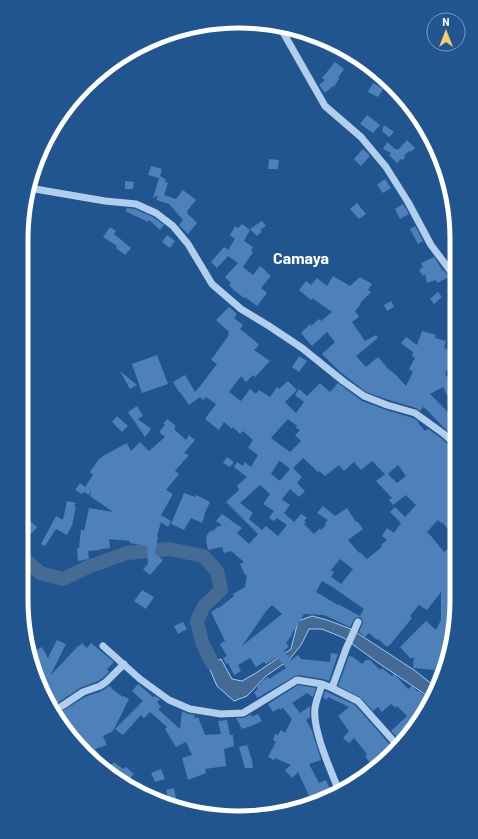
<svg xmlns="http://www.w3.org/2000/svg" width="478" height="839" font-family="Barlow,sans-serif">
	<rect width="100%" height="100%" fill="#215590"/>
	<!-- water -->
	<path fill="#456a94" stroke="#a5c9ee" d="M 312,616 L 327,620 L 351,629 L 414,670 L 437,688 L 432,699 L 377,662 L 344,638 L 322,629 L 309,629 L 301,645 L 289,660 L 266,676 L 247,696 L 234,701 L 217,686 L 208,665 L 221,659 L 232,679 L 242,681 L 256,673 L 291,649 L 298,621 Z"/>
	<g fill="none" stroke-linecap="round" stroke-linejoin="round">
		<!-- river -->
		<path stroke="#456a94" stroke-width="14" d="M 21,556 L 40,573 L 63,579 L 88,567 L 127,553 L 169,549 L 203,556 L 217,571 L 221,590 L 204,606 L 197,621 L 202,642 L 212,663"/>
	</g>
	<!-- building -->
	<path fill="#4e81b9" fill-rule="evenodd" d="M 335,62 L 344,69 L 338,78 L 339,79 L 334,87 L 333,86 L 325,93 L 319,85 L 325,80 L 322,78 Z
		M 373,83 L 383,89 L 378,97 L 368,92 Z
		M 367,115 L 380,125 L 373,133 L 360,124 Z
		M 384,125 L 394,132 L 389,137 L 382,131 Z
		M 407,140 L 415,148 L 411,152 L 409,151 L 404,156 L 405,157 L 403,160 L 401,159 L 397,163 L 389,155 L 391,153 L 383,149 L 387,142 L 395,149 L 396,149 L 398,150 Z
		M 363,149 L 370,156 L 361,166 L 354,159 Z
		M 269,159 L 279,160 L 278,169 L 268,169 Z
		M 151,166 L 162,169 L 160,176 L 166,180 L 165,182 L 168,183 L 164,195 L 176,199 L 183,190 L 196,200 L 187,211 L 188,212 L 187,213 L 197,223 L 188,234 L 179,225 L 183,220 L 169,204 L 156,200 L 158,196 L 156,196 L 154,198 L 153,198 L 159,178 L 148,175 Z
		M 385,179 L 391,188 L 383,193 L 377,185 Z
		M 125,181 L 134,182 L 133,189 L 125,189 Z
		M 357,203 L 366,214 L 359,219 L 350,209 Z
		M 403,204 L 409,214 L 400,219 L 395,209 Z
		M 127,208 L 135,209 L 153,217 L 164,225 L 160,230 L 149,220 L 148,222 L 125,211 Z
		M 262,221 L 266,226 L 260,230 L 262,231 L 257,236 L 250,229 Z
		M 242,224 L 250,230 L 244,241 L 253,247 L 251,250 L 253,252 L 243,267 L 253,275 L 260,266 L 266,271 L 266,272 L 271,276 L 261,288 L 267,293 L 257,306 L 245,297 L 244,298 L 235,291 L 229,285 L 231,283 L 225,277 L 238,263 L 228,256 L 217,268 L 211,262 L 224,247 L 228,250 L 235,239 L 230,235 L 235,226 L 238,228 Z
		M 415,226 L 423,241 L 418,244 L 410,229 Z
		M 110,227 L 116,231 L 114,234 L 131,248 L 125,255 L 116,248 L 117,246 L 103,237 Z
		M 167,235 L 175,241 L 170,248 L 162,242 Z
		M 434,257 L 443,271 L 444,270 L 449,277 L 437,283 L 436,280 L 427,283 L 425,274 L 423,276 L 419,270 L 423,267 L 421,263 Z
		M 333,276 L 350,286 L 360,277 L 372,284 L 368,290 L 371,292 L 360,303 L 361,304 L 355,311 L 359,317 L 352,322 L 365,341 L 376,335 L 378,338 L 356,356 L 366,367 L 378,357 L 390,371 L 391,371 L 396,375 L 406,386 L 413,372 L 409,369 L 415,358 L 412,356 L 413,352 L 401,343 L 406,337 L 417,345 L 422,331 L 436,335 L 435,338 L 446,341 L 444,348 L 454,352 L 449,367 L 445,373 L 453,388 L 456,386 L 456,412 L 443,387 L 430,394 L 456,420 L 456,438 L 443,427 L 425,408 L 423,407 L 420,411 L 416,408 L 389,400 L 366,392 L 339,371 L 322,354 L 335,342 L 327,332 L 312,346 L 301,333 L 310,324 L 311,326 L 319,319 L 321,321 L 332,312 L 312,298 L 311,300 L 299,290 L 306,281 L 311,285 L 317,278 L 327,286 Z
		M 438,292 L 442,297 L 434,304 L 430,299 Z
		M 391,301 L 394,307 L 387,311 L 384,305 Z
		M 229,307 L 237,314 L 234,318 L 243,325 L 240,329 L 254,340 L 259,345 L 254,350 L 270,361 L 255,377 L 253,375 L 246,382 L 241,376 L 229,392 L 241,401 L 250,389 L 256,394 L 259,390 L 270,397 L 277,387 L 279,389 L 288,381 L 297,390 L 285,402 L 296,413 L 304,402 L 295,395 L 299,389 L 307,396 L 320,383 L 330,392 L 338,383 L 362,401 L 386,410 L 413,418 L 419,422 L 418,423 L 425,431 L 428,429 L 441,438 L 453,449 L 456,450 L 456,539 L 442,522 L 441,523 L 438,520 L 427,532 L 431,536 L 444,552 L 456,544 L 457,614 L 446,670 L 439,683 L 431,680 L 435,670 L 413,668 L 414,658 L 410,658 L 400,647 L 426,621 L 436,630 L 441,620 L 441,592 L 427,610 L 419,605 L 410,616 L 412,618 L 389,646 L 388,645 L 387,647 L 378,639 L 377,640 L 369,633 L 365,637 L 359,632 L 363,622 L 362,619 L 360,617 L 355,618 L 350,627 L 324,615 L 304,614 L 291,635 L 292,635 L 286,643 L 289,646 L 284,651 L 291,660 L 298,655 L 301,659 L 330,662 L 331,653 L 338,654 L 329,681 L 323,679 L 298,675 L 295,676 L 257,698 L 254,692 L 258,689 L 256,686 L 262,683 L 261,682 L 268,677 L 269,679 L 286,668 L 277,657 L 266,664 L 264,662 L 256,667 L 250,658 L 238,665 L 241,671 L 234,675 L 228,663 L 226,664 L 223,658 L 227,656 L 220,644 L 225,641 L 211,612 L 219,607 L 219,608 L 234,596 L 233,594 L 245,587 L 247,575 L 245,575 L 240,564 L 244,562 L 231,551 L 224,553 L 222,547 L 208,550 L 206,540 L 207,540 L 206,537 L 209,532 L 216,529 L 214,528 L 222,525 L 216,521 L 222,514 L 242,528 L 237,533 L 249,544 L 258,534 L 226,502 L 239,490 L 237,486 L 247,477 L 234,467 L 237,462 L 243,466 L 245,462 L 251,467 L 258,455 L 248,448 L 253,440 L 243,431 L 240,434 L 233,427 L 232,429 L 224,422 L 219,430 L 205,419 L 216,404 L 206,397 L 203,400 L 200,397 L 189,405 L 180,392 L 179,392 L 173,382 L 185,375 L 195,392 L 201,385 L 217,364 L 211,360 L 229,335 L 228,334 L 229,332 L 216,320 ZM 288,419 L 297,426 L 296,428 L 300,430 L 295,435 L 301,441 L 290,452 L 271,438 ZM 303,458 L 318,472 L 319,471 L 325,476 L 339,465 L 344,471 L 354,462 L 361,470 L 372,461 L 385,474 L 376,481 L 392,498 L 389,500 L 393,505 L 406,495 L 416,505 L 405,517 L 395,507 L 390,512 L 401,523 L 394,533 L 387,528 L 382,536 L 387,540 L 381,545 L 382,547 L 367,559 L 360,552 L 359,553 L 348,540 L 363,529 L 357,521 L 356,522 L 347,508 L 335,516 L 323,506 L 317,513 L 328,520 L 325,523 L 326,525 L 321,530 L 320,528 L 314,534 L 304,524 L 306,522 L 304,521 L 307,518 L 301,514 L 294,522 L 284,513 L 290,505 L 282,499 L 290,489 L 299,497 L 305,491 L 297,483 L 302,477 L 293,468 ZM 279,461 L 280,461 L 290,469 L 280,481 L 271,474 ZM 398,465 L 406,476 L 397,483 L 388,474 ZM 260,485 L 270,494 L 263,504 L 274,511 L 269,518 L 274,521 L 277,518 L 287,525 L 278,536 L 266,526 L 262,530 L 249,519 L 253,513 L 240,503 ZM 340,559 L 353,569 L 341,584 L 331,577 L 334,572 L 331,570 ZM 322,581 L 331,586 L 364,609 L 360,616 L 338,604 L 338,605 L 316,592 ZM 272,605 L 282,614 L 242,646 L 267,610 Z
		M 157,355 L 168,384 L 142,393 L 132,364 Z
		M 299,356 L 307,361 L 299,372 L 292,367 Z
		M 120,371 L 137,385 L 130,389 Z
		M 137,406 L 143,416 L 138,419 L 151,429 L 145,437 L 128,412 Z
		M 117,416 L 128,426 L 122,432 L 112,422 Z
		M 167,419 L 176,426 L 174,429 L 186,440 L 189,435 L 195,440 L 184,453 L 189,455 L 175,471 L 179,474 L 166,490 L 173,494 L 161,515 L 171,521 L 168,527 L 161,522 L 157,536 L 158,537 L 155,553 L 163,560 L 150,575 L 143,569 L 148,564 L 147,546 L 130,543 L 130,541 L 109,539 L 110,548 L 100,549 L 100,550 L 88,551 L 89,559 L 78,561 L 77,548 L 79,548 L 81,529 L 84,531 L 89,508 L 113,512 L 90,496 L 91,490 L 89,495 L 84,492 L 82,494 L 75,490 L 80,483 L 85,487 L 93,475 L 90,472 L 99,459 L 103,456 L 127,443 L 131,451 L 140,442 L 149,451 L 165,437 L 159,432 L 165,425 L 163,424 Z
		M 227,457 L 234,462 L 230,467 L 223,463 Z
		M 184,493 L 195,497 L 196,495 L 210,502 L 204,515 L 205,515 L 202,523 L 191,518 L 184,530 L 171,524 Z
		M 67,501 L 76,503 L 74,506 L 76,507 L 72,525 L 67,535 L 56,529 L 45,546 L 41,544 L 56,516 L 63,520 Z
		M 28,519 L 37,527 L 31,534 L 22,526 Z
		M 142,590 L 154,597 L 146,609 L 134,601 Z
		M 183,622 L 187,629 L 178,634 L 174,626 Z
		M 27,636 L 36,650 L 42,647 L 48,658 L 57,640 L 66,644 L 50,676 L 79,645 L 79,646 L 82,643 L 87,648 L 91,643 L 114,662 L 107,669 L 109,672 L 103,678 L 98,681 L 80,688 L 59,702 L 57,704 L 57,707 L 60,711 L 64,710 L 85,697 L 102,691 L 109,686 L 112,688 L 112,689 L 123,697 L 123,696 L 129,699 L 113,731 L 103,736 L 107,745 L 95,749 L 110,767 L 114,762 L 123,769 L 126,767 L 134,774 L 124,784 L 118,781 L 66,733 L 32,670 Z
		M 349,656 L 353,657 L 362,664 L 366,660 L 370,660 L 380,670 L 382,668 L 392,676 L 394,674 L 408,689 L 412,686 L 418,692 L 419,691 L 423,695 L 424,694 L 431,702 L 428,709 L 417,722 L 399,739 L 391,731 L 407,716 L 397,706 L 396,708 L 391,704 L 382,712 L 378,707 L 373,711 L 360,697 L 338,686 Z
		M 138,684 L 153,697 L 155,696 L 160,699 L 157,702 L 161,707 L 158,709 L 180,729 L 182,711 L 188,714 L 195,715 L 194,719 L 198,717 L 205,735 L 221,734 L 218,721 L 227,720 L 230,735 L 233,735 L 234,746 L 224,749 L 226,766 L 205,769 L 206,773 L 188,780 L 182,758 L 192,755 L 186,742 L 176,747 L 165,729 L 167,727 L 150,712 L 144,718 L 141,715 L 123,735 L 115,729 L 143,701 L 132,691 Z
		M 298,685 L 316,688 L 313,697 L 307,693 L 292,703 L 300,713 L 310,706 L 310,717 L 306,720 L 312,731 L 321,760 L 309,764 L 319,783 L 326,780 L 331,791 L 311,800 L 298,772 L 292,778 L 285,770 L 291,765 L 275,758 L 274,760 L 268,757 L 276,742 L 273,740 L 275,734 L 278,735 L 281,730 L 285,733 L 292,719 L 283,708 L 280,710 L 279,708 L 273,712 L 268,704 Z
		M 325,691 L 355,705 L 392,747 L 394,750 L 383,764 L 374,769 L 365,756 L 367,754 L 354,738 L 349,743 L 343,738 L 349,731 L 338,716 L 349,707 L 328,697 L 327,700 L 323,698 Z
		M 251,714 L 252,717 L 258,714 L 262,721 L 256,724 L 242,729 L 236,718 L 244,718 Z
		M 247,745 L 252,760 L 253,768 L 245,768 L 239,747 Z
		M 161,769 L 165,779 L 155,782 L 151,773 Z
		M 174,788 L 176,799 L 184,811 L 170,805 L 166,790 Z"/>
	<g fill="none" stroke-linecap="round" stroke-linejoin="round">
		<!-- minor -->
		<path stroke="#b1ceed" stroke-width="7" d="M 280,27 L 325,106 L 361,137 L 386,167 L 408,202 L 431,245 L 455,277
			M 29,186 L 35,189 L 105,201 L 136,204 L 156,213 L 173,226 L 188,244 L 212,284 L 241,309 L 269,326 L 302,348 L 343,381 L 364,396 L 387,405 L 415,413 L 444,434 L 456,445
			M 103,646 L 140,679 L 169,700 L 190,709 L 221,714 L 243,713 L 297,680 L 322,684 L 332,688 L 358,701 L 398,746
			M 322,684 C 320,692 316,700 315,708 C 312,729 331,771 339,791
			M 332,688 L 346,649 L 358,622
			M 62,706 L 83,692 L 100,686 L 106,682 L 124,664"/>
	</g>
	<g text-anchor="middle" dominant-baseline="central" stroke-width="3" stroke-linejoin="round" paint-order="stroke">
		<!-- quarter labels -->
		<g font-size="16" font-weight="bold" fill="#fff" stroke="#215590">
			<text x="301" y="257">Camaya</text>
		</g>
	</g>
	<!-- crop -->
	<path d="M0 0H478V839H0ZM239 28H239A211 211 0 0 1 450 239V600A211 211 0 0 1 239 811H239A211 211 0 0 1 28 600V239A211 211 0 0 1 239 28Z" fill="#215590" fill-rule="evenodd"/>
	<path fill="none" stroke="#fff" stroke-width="5" d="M239 28H239A211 211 0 0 1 450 239V600A211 211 0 0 1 239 811H239A211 211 0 0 1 28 600V239A211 211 0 0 1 239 28Z"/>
	<!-- north arrow -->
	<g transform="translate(446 32)"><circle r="19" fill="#215590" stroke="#7a99bc"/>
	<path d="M0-3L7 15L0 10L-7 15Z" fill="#f9ce73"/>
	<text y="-6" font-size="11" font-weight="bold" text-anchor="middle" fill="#ffffff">N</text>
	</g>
</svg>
